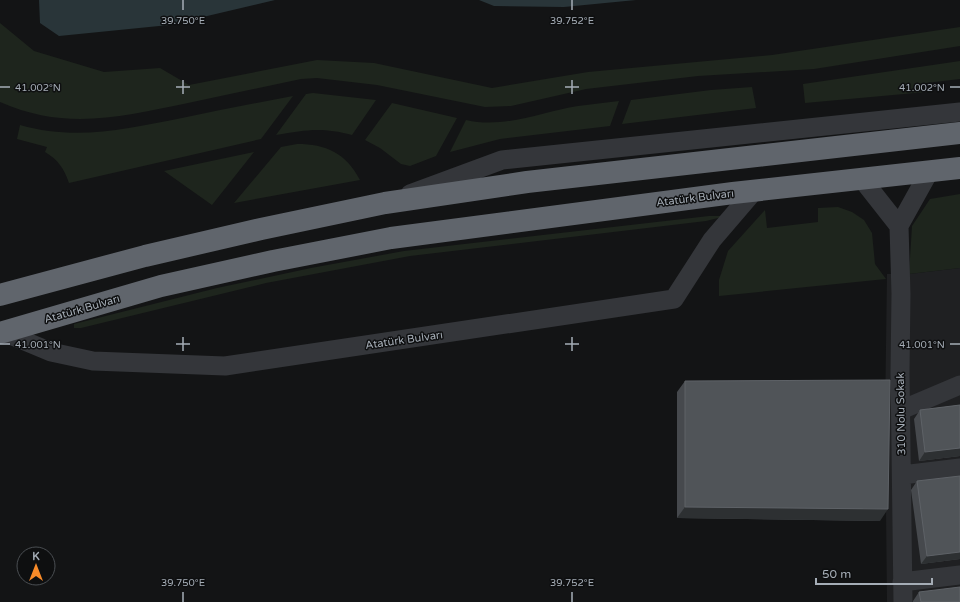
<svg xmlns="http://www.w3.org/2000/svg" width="960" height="602" font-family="'Varela Round',sans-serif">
	<rect width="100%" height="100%" fill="#131415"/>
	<!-- built -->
	<path fill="#1f2022" d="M 960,268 L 960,602 L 887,602 L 885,417 L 887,274 L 909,274 Z"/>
	<!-- green -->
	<path fill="#1e251d" d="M 0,23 L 34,51 L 104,72 L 160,68 L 189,85 L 317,60 L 374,63 L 492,88 L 588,72 L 772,55 L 960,27 L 960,46 L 814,69 L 698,76 L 586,89 L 511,106 L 485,107 L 377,85 L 317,78 L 301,79 C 263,87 225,95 188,103 C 120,117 66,131 0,102 Z
		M 960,61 L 960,79 L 926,83 L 926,92 L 805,103 L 803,84 Z
		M 752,87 L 756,108 L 622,124 L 631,100 L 711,90 Z
		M 313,93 L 376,100 L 352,135 C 322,127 306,130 276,135 L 306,94 Z
		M 293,96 L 261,139 L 69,183 C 64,168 58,160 45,152 L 47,147 L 17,139 L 20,125 C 76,141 126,129 182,118 C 219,110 256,103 293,96 Z
		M 619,101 L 610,126 L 500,139 L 450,152 L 466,120 C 504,129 541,112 578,106 C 592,104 605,103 619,101 Z
		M 392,103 L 457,118 L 436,156 L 410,166 L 401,164 L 380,148 L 365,140 Z
		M 297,144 C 326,144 346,153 360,180 L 234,203 L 281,147 Z
		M 254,152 L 212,205 L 164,171 Z
		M 960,194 L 960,268 L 909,274 L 912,226 L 930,199 Z
		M 838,207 L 852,212 L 864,220 L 872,233 L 875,264 L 886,279 L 719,296 L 719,280 L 728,251 L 765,210 L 767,228 L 818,222 L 818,208 Z
		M 709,216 L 726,216 L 706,221 L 410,256 L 266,283 L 81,328 L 74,328 L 74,324 L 217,288 L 311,268 L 404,251 Z"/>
	<!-- water -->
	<path fill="#293539" d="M 39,0 L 275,0 L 169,25 L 59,36 L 40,23 Z
		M 479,0 L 636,0 L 564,7 L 494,6 Z"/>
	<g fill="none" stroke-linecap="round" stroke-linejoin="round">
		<!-- minor -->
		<path stroke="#34363a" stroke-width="19" d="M 862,179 L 899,226
			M 410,194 L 502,160 L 960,112
			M 3,332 L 51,352 L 93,361 L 225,366 L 674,299 L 712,240 L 754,191
			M 901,410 L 960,385
			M 902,475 L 960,468
			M 902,582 L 960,575
			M 903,602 L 900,372 L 901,294 L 899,226 L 929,172"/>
		<!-- highway -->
		<path stroke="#60656c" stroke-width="22" d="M 0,295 L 145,256 L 261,229 L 385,203 L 527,182 L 960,133
			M 0,333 L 161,286 L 273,261 L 391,238 L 733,193 L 960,168"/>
	</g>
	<!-- wall -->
	<path fill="#46494d" d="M 685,381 L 880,521 L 677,518 L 677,392 Z
		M 960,405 L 960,456 L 919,461 L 914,419 L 920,410 Z
		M 917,481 L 960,559 L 921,564 L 911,490 Z
		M 919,592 L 960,602 L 913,602 L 913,601 Z"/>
	<!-- shaded-wall -->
	<path fill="#2d3032" d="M 960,448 L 960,456 L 919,461 L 925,452 Z
		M 685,507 L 888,509 L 880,521 L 677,518 Z
		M 960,552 L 960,559 L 921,564 L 927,556 Z"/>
	<!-- building -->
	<path fill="#505458" stroke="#5e6267" d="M 890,380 L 888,509 L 685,507 L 685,381 Z
		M 960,405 L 960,448 L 925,452 L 920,410 Z
		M 960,476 L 960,552 L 927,556 L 917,481 Z
		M 960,587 L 960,602 L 921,602 L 919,592 Z"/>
	<!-- ticks -->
	<path fill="none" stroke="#a5adb6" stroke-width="1.5" d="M 183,0 L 183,10M 572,0 L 572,10M 183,80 L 183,94M 572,80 L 572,94M 0,87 L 10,87M 176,87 L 190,87M 565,87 L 579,87M 950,87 L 960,87M 183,337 L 183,351M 572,337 L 572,351M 0,344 L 10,344M 176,344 L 190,344M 565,344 L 579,344M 950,344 L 960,344M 183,592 L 183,602M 572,592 L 572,602"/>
	<g text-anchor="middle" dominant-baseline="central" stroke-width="3" stroke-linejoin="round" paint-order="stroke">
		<!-- street labels -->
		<g font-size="11" fill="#a5adb6" stroke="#0e0f10">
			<text transform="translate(695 198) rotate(-7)">Atatürk Bulvarı</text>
			<text transform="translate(82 309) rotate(-16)">Atatürk Bulvarı</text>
			<text transform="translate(404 340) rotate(-8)">Atatürk Bulvarı</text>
			<text transform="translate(901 414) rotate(-91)">310 Nolu Sokak</text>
		</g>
	</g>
	<g font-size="10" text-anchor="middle" fill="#a5adb6" stroke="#0e0f10" stroke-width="3" stroke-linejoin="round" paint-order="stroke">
		<text x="183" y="24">39.750°E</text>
		<text x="572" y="24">39.752°E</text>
		<text x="38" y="91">41.002°N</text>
		<text x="922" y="91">41.002°N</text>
		<text x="38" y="348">41.001°N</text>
		<text x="922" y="348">41.001°N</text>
		<text x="183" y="586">39.750°E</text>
		<text x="572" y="586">39.752°E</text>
	</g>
	<!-- north arrow -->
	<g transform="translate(36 566)"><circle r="19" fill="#0e0f10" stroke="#4a4e52"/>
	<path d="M0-3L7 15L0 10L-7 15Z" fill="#f88b29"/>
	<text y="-6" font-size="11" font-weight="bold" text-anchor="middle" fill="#a5adb6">K</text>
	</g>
	<!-- scale -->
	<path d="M816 578v6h116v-6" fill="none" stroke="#a5adb6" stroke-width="2"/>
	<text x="822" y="578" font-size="12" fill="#a5adb6" stroke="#0e0f10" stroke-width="3" paint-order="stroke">50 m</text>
</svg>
